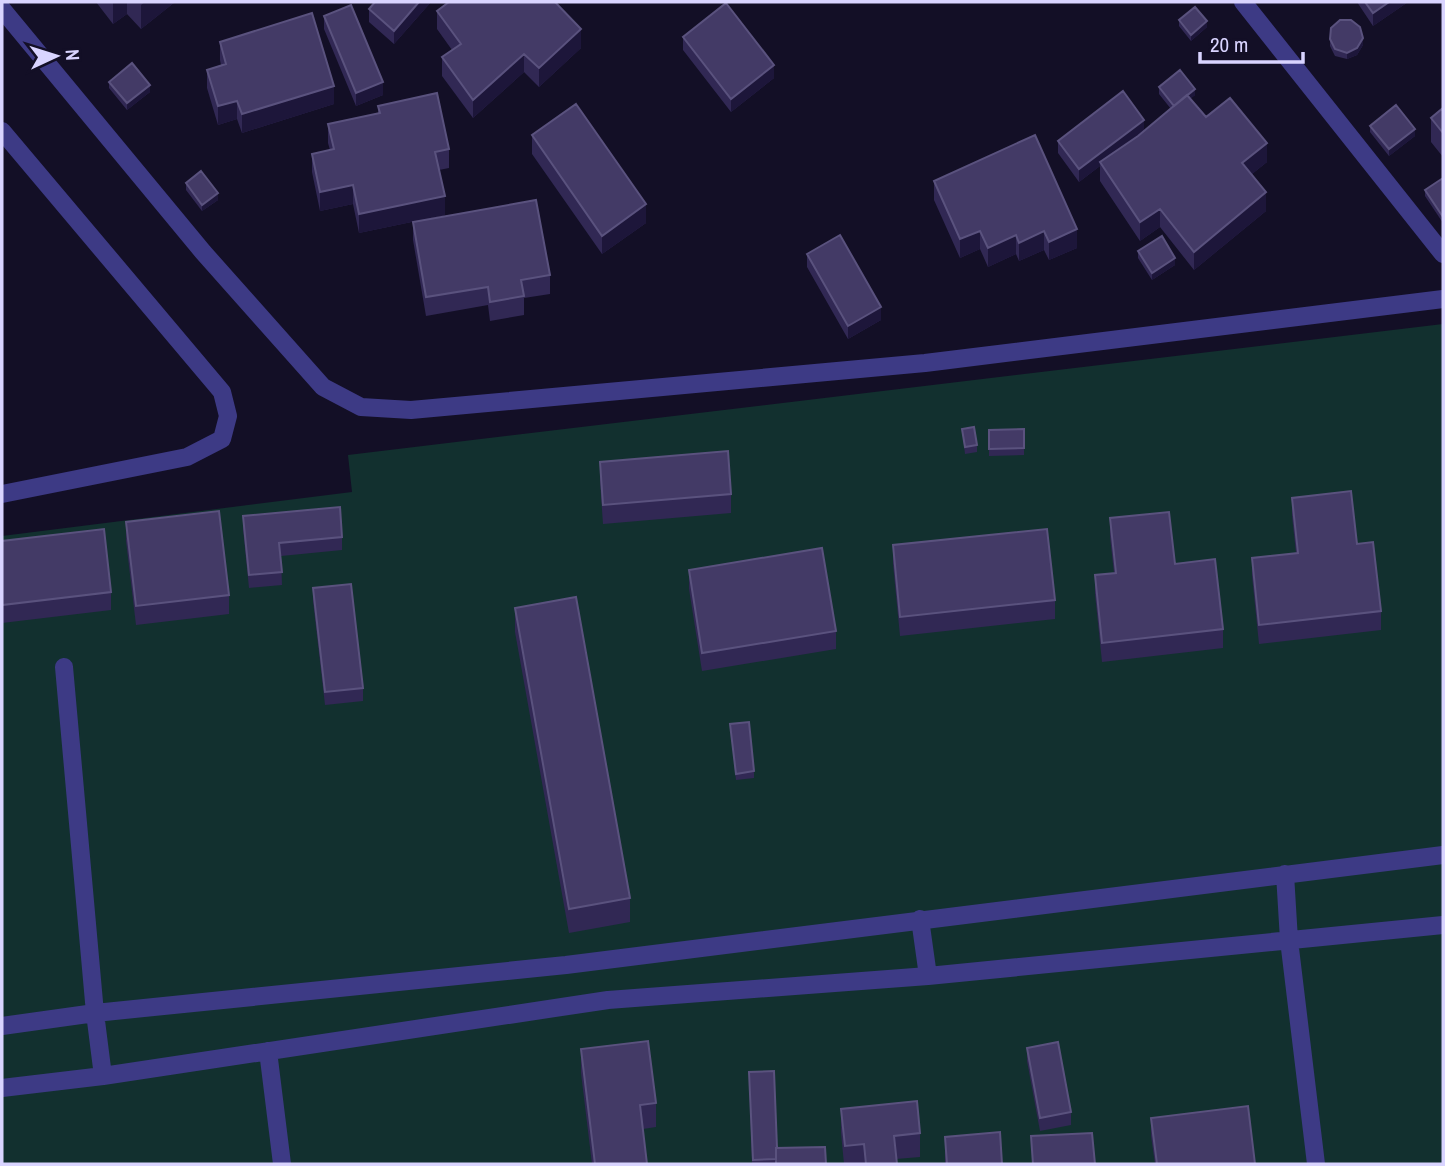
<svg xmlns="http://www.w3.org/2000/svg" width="1445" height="1166" font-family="'Archivo Narrow',sans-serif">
	<rect width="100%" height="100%" fill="#130f26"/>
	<!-- green -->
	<path fill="#12302f" d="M 1443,324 L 1443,1164 L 2,1164 L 2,536 L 352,492 L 348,455 Z"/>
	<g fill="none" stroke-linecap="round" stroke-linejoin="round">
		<!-- minor -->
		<path stroke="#3d3a85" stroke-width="18" d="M 1243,2 L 1443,254
			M 2,9 L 203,252 L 323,387 L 361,407 L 411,410 L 925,363 L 1443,299
			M 2,131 L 222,392 L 228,416 L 222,439 L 187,457 L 2,494
			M 64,667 L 95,1013 L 103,1076
			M 1285,874 L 1289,940 L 1316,1164
			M 920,919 L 928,976
			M 2,1026 L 95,1013 L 566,965 L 1443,855
			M 268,1051 L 282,1164
			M 2,1088 L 103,1076 L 608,1000 L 928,976 L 1443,925"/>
	</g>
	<!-- wall -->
	<path fill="#312854" d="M 96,2 L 175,2 L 141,29 L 127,14 L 113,24 Z
		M 431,2 L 394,44 L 369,22 L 369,9 Z
		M 1357,2 L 1408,2 L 1373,26 Z
		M 437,11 L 581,48 L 539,87 L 524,72 L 473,118 L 442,76 L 442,57 L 452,50 L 437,29 Z
		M 324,16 L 383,95 L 356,106 L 324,29 Z
		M 1179,20 L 1207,27 L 1191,41 L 1179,26 Z
		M 683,37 L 774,78 L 731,112 L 683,50 Z
		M 1330,39 L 1363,45 L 1357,55 L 1347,59 L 1335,56 L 1330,46 Z
		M 220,42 L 334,104 L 242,133 L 237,119 L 218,125 L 207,88 L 207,70 L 221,65 L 220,60 Z
		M 109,82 L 150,92 L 127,110 L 109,88 Z
		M 1159,87 L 1195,95 L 1190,99 L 1206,117 L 1267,162 L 1252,174 L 1266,211 L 1194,270 L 1160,227 L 1140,241 L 1100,181 L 1100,166 L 1079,182 L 1058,153 L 1058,141 L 1144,132 L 1171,109 L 1159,94 Z
		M 378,106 L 449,149 L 449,168 L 439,170 L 445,215 L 359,233 L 353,204 L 320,211 L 312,172 L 312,154 L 330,150 L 328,143 L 328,124 L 378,114 Z
		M 1443,108 L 1443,157 L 1431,142 L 1431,118 Z
		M 1370,126 L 1415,136 L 1389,156 L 1370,132 Z
		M 532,135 L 646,223 L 602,254 L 532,154 Z
		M 1443,178 L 1443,223 L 1425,196 L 1425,190 Z
		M 934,181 L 1077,248 L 1049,260 L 1044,250 L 1019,261 L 1016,254 L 988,267 L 980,249 L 960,258 L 934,200 Z
		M 186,183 L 218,200 L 202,211 L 186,190 Z
		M 413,222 L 550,275 L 550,294 L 524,298 L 524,315 L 490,321 L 488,305 L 426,316 L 413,240 Z
		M 1138,251 L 1175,265 L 1152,280 L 1138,258 Z
		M 807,254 L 881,320 L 848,339 L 807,267 Z
		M 962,429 L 977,445 L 977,452 L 965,454 Z
		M 1024,429 L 1024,455 L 989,456 L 989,430 Z
		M 600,462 L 731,494 L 731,513 L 603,524 L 600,481 Z
		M 1292,498 L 1357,544 L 1381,611 L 1381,630 L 1259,644 L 1252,576 L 1252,558 L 1296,553 L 1292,516 Z
		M 243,516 L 342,537 L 342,550 L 281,556 L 282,585 L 249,588 L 243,529 Z
		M 1110,518 L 1175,564 L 1223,629 L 1223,648 L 1102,662 L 1095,594 L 1095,575 L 1114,573 L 1110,537 Z
		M 126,522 L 229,595 L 229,614 L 136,625 L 126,541 Z
		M 2,541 L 111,592 L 111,610 L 2,623 Z
		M 893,545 L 1055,600 L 1055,619 L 900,636 L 893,564 Z
		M 689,570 L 836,631 L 836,649 L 702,671 L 689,589 Z
		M 313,588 L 363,688 L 363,701 L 325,705 L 313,601 Z
		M 515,608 L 630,898 L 630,922 L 569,933 L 515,632 Z
		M 730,724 L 754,771 L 754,778 L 736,780 Z
		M 1027,1048 L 1071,1112 L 1071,1125 L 1040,1131 L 1027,1061 Z
		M 581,1049 L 656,1103 L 656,1127 L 643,1129 L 647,1164 L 592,1164 L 581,1073 Z
		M 749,1072 L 777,1148 L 826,1164 L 752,1164 Z
		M 841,1109 L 920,1133 L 920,1157 L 896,1159 L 897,1164 L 844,1164 L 841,1133 Z
		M 1151,1118 L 1255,1164 L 1155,1164 L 1151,1136 Z
		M 945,1137 L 1002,1164 L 945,1164 Z"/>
	<!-- shaded-wall -->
	<path fill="#1d163a" d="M 113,2 L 127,2 L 127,14 L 113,24 Z
		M 145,2 L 175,2 L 141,29 L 141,5 Z
		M 419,2 L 431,2 L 394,44 L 394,31 Z
		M 1389,2 L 1408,2 L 1373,26 L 1373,13 Z
		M 1207,21 L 1207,27 L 1191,41 L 1191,35 Z
		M 581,29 L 581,48 L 539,87 L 539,68 Z
		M 1363,38 L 1363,45 L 1357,55 L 1347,59 L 1347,53 Z
		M 524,54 L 524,72 L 473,118 L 473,100 Z
		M 774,65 L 774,78 L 731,112 L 731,99 Z
		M 383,82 L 383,95 L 356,106 L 356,93 Z
		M 150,85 L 150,92 L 127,110 L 127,103 Z
		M 334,86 L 334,104 L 242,133 L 242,114 Z
		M 1195,89 L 1195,95 L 1174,112 L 1174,106 Z
		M 237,101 L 237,119 L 218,125 L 218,106 Z
		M 1144,120 L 1144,133 L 1100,162 L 1100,166 L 1079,182 L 1079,169 Z
		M 1415,129 L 1415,136 L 1389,156 L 1389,149 Z
		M 1267,143 L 1267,162 L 1242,182 L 1242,163 Z
		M 353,185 L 353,204 L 320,211 L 320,192 Z
		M 1266,192 L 1266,211 L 1194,270 L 1194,252 Z
		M 218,193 L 218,200 L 202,211 L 202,205 Z
		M 445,196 L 445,215 L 359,233 L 359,214 Z
		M 646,204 L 646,223 L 602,254 L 602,236 Z
		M 1160,209 L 1160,227 L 1140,241 L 1140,222 Z
		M 1077,229 L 1077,248 L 1049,260 L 1049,242 Z
		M 980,231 L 980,249 L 960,258 L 960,239 Z
		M 1044,231 L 1044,250 L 1019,261 L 1019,243 Z
		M 1016,235 L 1016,254 L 988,267 L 988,248 Z
		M 1175,258 L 1175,265 L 1152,280 L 1152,273 Z
		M 881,307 L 881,320 L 848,339 L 848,326 Z"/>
	<!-- building -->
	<path fill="#433a66" stroke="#5a527e" stroke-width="2" d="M 375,2 L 419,2 L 394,31 L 369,9 Z
		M 449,2 L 555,2 L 581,29 L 539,68 L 524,54 L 473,100 L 442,57 L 461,44 L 437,11 Z
		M 1365,2 L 1389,2 L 1373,13 Z
		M 726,3 L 774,65 L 731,99 L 683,37 Z
		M 351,5 L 383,82 L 356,93 L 324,16 Z
		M 1195,7 L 1207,21 L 1191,35 L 1179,20 Z
		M 312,13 L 334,86 L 242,114 L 237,101 L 218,106 L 207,70 L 226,64 L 220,42 Z
		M 1340,20 L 1351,20 L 1360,27 L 1363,38 L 1357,48 L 1347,53 L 1335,49 L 1330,39 L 1331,28 Z
		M 132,63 L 150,85 L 127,103 L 109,82 Z
		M 1180,70 L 1195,89 L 1174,106 L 1159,87 Z
		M 1123,91 L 1144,120 L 1079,169 L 1058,141 Z
		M 437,93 L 449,149 L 435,152 L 445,196 L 359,214 L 353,185 L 320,192 L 312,154 L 334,149 L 328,124 L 380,113 L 378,106 Z
		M 1187,95 L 1206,117 L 1230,98 L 1267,143 L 1242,163 L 1266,192 L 1194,252 L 1160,209 L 1140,222 L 1100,162 L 1138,136 Z
		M 576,104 L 646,204 L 602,236 L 532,135 Z
		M 1396,105 L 1415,129 L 1389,149 L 1370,126 Z
		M 1443,108 L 1443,133 L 1431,118 Z
		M 1035,135 L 1077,229 L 1049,242 L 1044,231 L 1019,243 L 1016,235 L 988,248 L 980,231 L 960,239 L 934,181 Z
		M 201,171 L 218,193 L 202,205 L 186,183 Z
		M 1443,178 L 1443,217 L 1425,190 Z
		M 536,200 L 550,275 L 521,280 L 524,296 L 490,302 L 488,287 L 426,297 L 413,222 Z
		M 840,235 L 881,307 L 848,326 L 807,254 Z
		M 1162,236 L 1175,258 L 1152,273 L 1138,251 Z
		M 974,427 L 977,445 L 965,447 L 962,429 Z
		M 1024,429 L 1024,448 L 989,449 L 989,430 Z
		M 728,451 L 731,494 L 603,505 L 600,462 Z
		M 1351,491 L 1357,544 L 1373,542 L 1381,611 L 1259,625 L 1252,558 L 1298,553 L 1292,498 Z
		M 340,507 L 342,537 L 279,543 L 282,572 L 249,575 L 243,516 Z
		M 219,511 L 229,595 L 136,606 L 126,522 Z
		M 1169,512 L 1175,564 L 1215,559 L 1223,629 L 1102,643 L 1095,575 L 1116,573 L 1110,518 Z
		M 104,529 L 111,592 L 2,605 L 2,541 Z
		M 1047,529 L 1055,600 L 900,617 L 893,545 Z
		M 822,548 L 836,631 L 702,653 L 689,570 Z
		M 351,584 L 363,688 L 325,692 L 313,588 Z
		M 576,597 L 630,898 L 569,909 L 515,608 Z
		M 749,722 L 754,771 L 736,774 L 730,724 Z
		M 648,1041 L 656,1103 L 640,1105 L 647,1164 L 595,1164 L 581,1049 Z
		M 1058,1042 L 1071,1112 L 1040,1118 L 1027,1048 Z
		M 774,1071 L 777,1148 L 776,1148 L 776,1159 L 753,1160 L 749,1072 Z
		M 917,1101 L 920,1133 L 894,1136 L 897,1164 L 866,1164 L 864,1144 L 845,1146 L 841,1109 Z
		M 1248,1106 L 1255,1164 L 1157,1164 L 1151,1118 Z
		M 1000,1132 L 1002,1164 L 947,1164 L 945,1137 Z
		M 1092,1133 L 1095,1164 L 1033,1164 L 1031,1136 Z
		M 825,1147 L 826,1164 L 776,1164 L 776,1148 Z"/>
	<!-- border -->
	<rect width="1445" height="1166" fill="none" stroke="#d9d4ff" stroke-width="7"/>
	<!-- north arrow -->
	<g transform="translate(56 56) rotate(86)" stroke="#130f26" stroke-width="5" paint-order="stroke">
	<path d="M0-5L12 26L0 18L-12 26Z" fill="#d9d4ff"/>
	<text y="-10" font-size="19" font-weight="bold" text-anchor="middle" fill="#d9d4ff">N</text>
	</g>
	<!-- scale -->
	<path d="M1200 52v10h103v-10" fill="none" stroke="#d9d4ff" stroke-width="3.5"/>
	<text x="1210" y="52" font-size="21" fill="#d9d4ff" stroke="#130f26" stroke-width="5" paint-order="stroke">20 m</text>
</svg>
